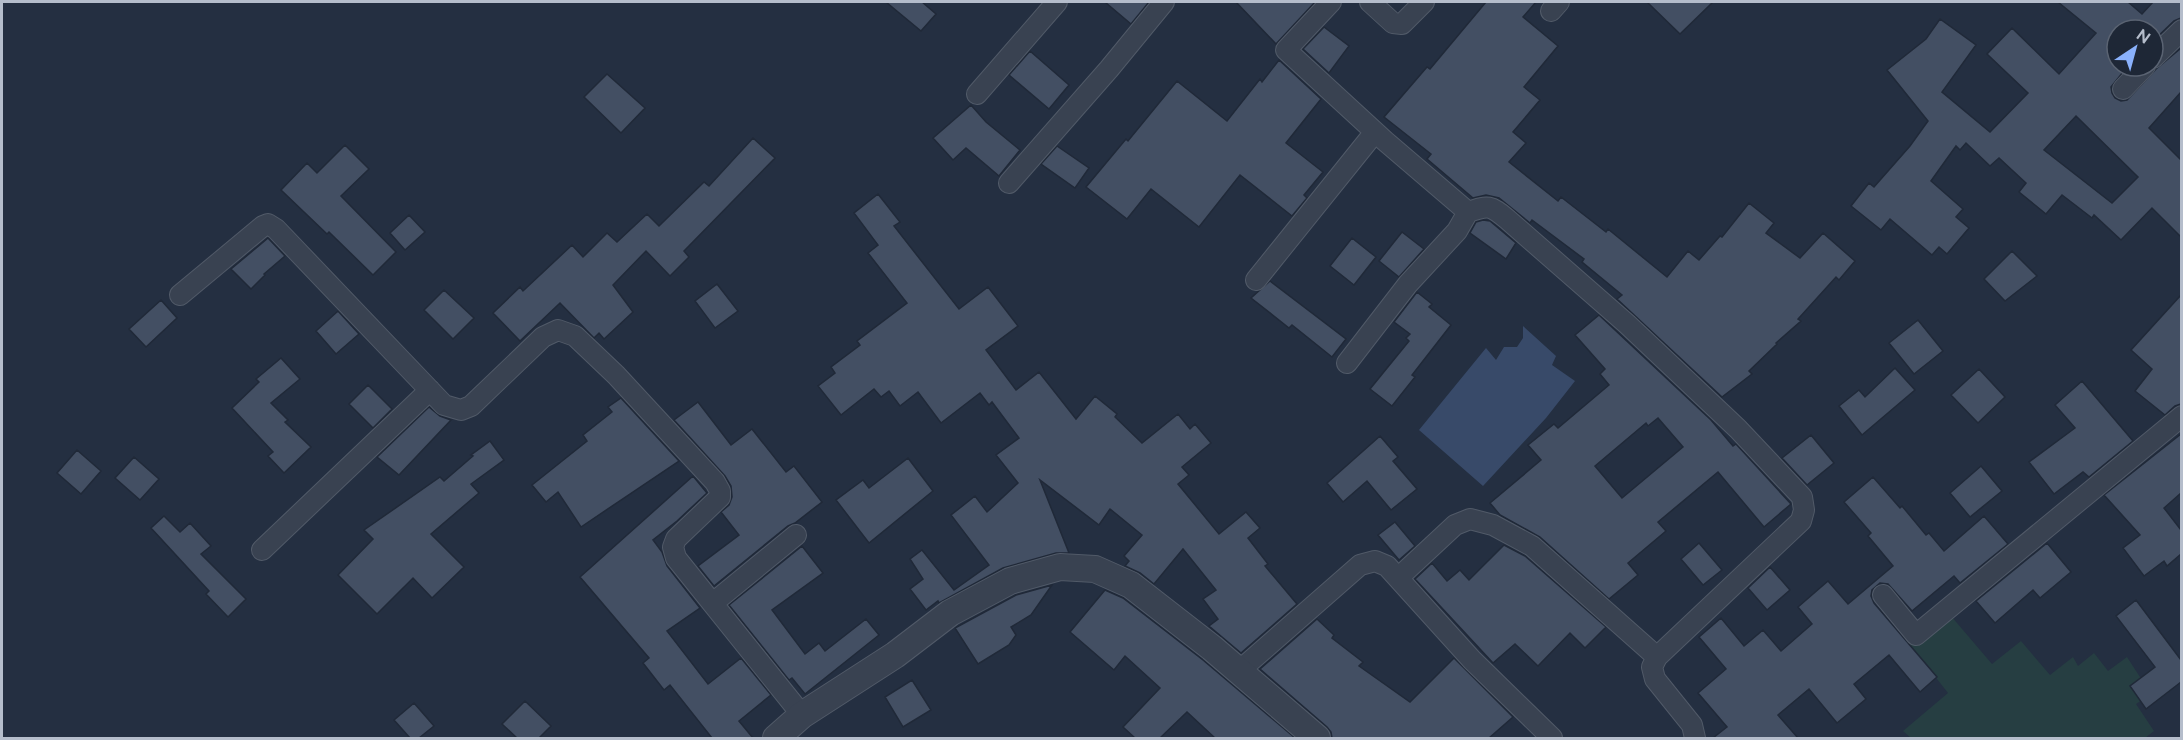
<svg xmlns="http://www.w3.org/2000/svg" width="2183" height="740" font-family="Raleway,sans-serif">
	<rect width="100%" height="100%" fill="#242f41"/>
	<!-- green -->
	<path fill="#263e42" d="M 1945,609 L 1992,664 L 2021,641 L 2050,675 L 2073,657 L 2078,666 L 2094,653 L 2108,671 L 2127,657 L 2151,694 L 2136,704 L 2154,731 L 2145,738 L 1911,738 L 1903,731 L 1948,693 L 1908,642 Z"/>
	<!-- water -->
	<path fill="#384a69" d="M 1523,326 L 1556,356 L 1552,365 L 1575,381 L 1546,418 L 1483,486 L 1419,430 L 1486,348 L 1496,360 L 1504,347 L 1517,347 L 1523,338 Z"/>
	<!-- building -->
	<path fill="#434f63" stroke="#202938" stroke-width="1.5" fill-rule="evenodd" d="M 886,2 L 922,2 L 936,14 L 921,31 Z
		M 1105,2 L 1149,2 L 1131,24 Z
		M 1236,2 L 1315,2 L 1276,44 Z
		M 1486,2 L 1536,2 L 1523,17 L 1558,46 L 1524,87 L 1540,100 L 1513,132 L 1526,143 L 1509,162 L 1558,201 L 1561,197 L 1606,232 L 1608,229 L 1667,277 L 1688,251 L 1699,260 L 1720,236 L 1722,237 L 1749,203 L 1774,223 L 1766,233 L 1800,258 L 1823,233 L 1855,261 L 1839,280 L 1836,277 L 1798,319 L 1801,321 L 1776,343 L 1777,344 L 1749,371 L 1752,374 L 1722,397 L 1617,299 L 1622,295 L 1582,262 L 1584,259 L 1532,220 L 1530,223 L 1499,198 L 1486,195 L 1473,198 L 1427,159 L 1431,154 L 1384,117 L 1427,67 L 1430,69 Z
		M 1647,2 L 1713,2 L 1680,34 Z
		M 2058,2 L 2128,2 L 2142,14 L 2153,2 L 2181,2 L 2181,18 L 2174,21 L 2153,41 L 2153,30 L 2117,30 L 2117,66 L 2128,66 L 2111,87 L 2112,93 L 2115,98 L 2121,101 L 2127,100 L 2156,69 L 2180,49 L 2181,50 L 2181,92 L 2149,128 L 2181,160 L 2181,237 L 2152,208 L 2121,240 L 2094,215 L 2092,218 L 2062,195 L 2046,214 L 2019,192 L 2026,183 L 1999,158 L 1990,166 L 1966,143 L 1960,150 L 1956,146 L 1931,181 L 1963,209 L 1956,217 L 1969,228 L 1947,254 L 1939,247 L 1932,255 L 1890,219 L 1881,230 L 1851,206 L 1869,183 L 1874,187 L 1910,146 L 1928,121 L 1887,70 L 1926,39 L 1940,19 L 1976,45 L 1942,92 L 1990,132 L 2028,93 L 1987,54 L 2012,28 L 2059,74 L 2096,33 ZM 2076,116 L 2138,177 L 2112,203 L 2044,150 Z
		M 1324,27 L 1349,46 L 1329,73 L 1303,49 Z
		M 1030,51 L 1069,85 L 1049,109 L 1009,75 Z
		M 1279,60 L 1321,99 L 1286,143 L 1323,172 L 1304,195 L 1307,198 L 1292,216 L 1240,175 L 1199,227 L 1151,189 L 1127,219 L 1086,187 L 1126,139 L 1128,141 L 1177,81 L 1227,121 L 1260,79 L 1262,82 Z
		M 607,74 L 645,108 L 621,133 L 584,97 Z
		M 971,105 L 986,122 L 1020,150 L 999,176 L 966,148 L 953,160 L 933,138 Z
		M 753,138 L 775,158 L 684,251 L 689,257 L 670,276 L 646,251 L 613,285 L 633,312 L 604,339 L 599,333 L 594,338 L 560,303 L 520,341 L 493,313 L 520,287 L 523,291 L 572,245 L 583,257 L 607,233 L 617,242 L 647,214 L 659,226 L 704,182 L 709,186 Z
		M 345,145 L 369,169 L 341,196 L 396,252 L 373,275 L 329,232 L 327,234 L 281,190 L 307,163 L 317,173 Z
		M 1057,146 L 1089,168 L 1075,188 L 1041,164 Z
		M 878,194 L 900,222 L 894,226 L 959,309 L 988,287 L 1018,326 L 986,350 L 1016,390 L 1039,372 L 1076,419 L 1095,396 L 1117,414 L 1115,417 L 1142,443 L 1178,414 L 1190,429 L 1195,424 L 1211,443 L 1182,467 L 1189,475 L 1178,484 L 1219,534 L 1246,512 L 1260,528 L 1248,538 L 1268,564 L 1265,566 L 1297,604 L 1241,653 L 1209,626 L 1218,619 L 1203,599 L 1216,590 L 1183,549 L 1154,584 L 1140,573 L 1125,566 L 1129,561 L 1124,556 L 1142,535 L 1110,509 L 1099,525 L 1040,480 L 1069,553 L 1056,553 L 1003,568 L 939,603 L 938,601 L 926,610 L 910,589 L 923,579 L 910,559 L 922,550 L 954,590 L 989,565 L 951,515 L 975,496 L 987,512 L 1018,483 L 996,455 L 1019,438 L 992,402 L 989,405 L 980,393 L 941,423 L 918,392 L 900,406 L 889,391 L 881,397 L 874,389 L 841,415 L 818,386 L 835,373 L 831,367 L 860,345 L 857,341 L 907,303 L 868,253 L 878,245 L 854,213 Z
		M 409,215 L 425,232 L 405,250 L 390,233 Z
		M 1483,220 L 1490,221 L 1516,243 L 1506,259 L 1470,233 L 1476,222 Z
		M 1402,232 L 1424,249 L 1399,277 L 1379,261 Z
		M 268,238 L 285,256 L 264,274 L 265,275 L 251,289 L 231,269 Z
		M 1352,238 L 1376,257 L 1354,285 L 1330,266 Z
		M 2012,251 L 2037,276 L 2005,301 L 1984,279 Z
		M 1270,281 L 1346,339 L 1332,357 L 1292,325 L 1289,328 L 1251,298 Z
		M 717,284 L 738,311 L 715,328 L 695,301 Z
		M 444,290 L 474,318 L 453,339 L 424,310 Z
		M 1417,292 L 1432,304 L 1429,307 L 1451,325 L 1412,375 L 1415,377 L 1392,406 L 1370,389 L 1409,341 L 1406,338 L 1410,334 L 1394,322 Z
		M 2181,295 L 2181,404 L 2175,406 L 2165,415 L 2135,391 L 2152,369 L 2131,350 Z
		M 161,300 L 177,318 L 146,347 L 129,329 Z
		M 338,311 L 359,334 L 336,354 L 316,331 Z
		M 1599,315 L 1711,420 L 1733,446 L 1736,444 L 1791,504 L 1764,527 L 1718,472 L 1658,522 L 1666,531 L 1628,563 L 1638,575 L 1609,599 L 1540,537 L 1500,515 L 1490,503 L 1541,460 L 1528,445 L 1554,424 L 1558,428 L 1609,385 L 1600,374 L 1605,369 L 1575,335 ZM 1658,418 L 1683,447 L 1622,498 L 1595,466 L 1646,423 L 1648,426 Z
		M 1918,320 L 1943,351 L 1914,374 L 1889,343 Z
		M 281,358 L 300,379 L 271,403 L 288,420 L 285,422 L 311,447 L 284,473 L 268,456 L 273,452 L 232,408 L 259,382 L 256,379 Z
		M 1895,368 L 1915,390 L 1862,435 L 1839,406 L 1859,390 L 1865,397 Z
		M 1979,369 L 2005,397 L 1978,423 L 1951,395 Z
		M 2082,381 L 2133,441 L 2089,477 L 2083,472 L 2054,494 L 2029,462 L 2075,428 L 2055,405 Z
		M 368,385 L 392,409 L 373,428 L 349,404 Z
		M 621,398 L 679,461 L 581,527 L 558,492 L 546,502 L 532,485 L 587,441 L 583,435 L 612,412 L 608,407 Z
		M 698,402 L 731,445 L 752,429 L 786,472 L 794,466 L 822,502 L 795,523 L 788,526 L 714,586 L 698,566 L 739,535 L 721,512 L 729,505 L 732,497 L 731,486 L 725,476 L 674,420 Z
		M 429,407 L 440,416 L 451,420 L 399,475 L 377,457 Z
		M 2181,434 L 2181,493 L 2164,508 L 2181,530 L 2181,554 L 2167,566 L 2164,561 L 2144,576 L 2123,548 L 2140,535 L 2104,495 Z
		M 1811,435 L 1834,463 L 1807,485 L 1782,458 Z
		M 1380,436 L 1398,457 L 1393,461 L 1417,489 L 1391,510 L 1367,481 L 1343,502 L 1327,483 Z
		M 490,441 L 504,460 L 471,484 L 479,493 L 431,534 L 464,567 L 432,598 L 413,578 L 377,614 L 338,575 L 373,539 L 364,530 L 440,477 L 444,481 L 473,456 L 471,455 Z
		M 77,450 L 101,471 L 81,494 L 57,473 Z
		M 134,457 L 159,479 L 140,500 L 115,478 Z
		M 908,458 L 933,491 L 869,543 L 836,500 L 863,480 L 869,488 Z
		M 1981,466 L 2002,491 L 1970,517 L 1950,493 Z
		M 693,476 L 707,493 L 677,521 L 653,540 L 662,552 L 667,566 L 700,608 L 667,631 L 708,684 L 741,658 L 771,695 L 739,721 L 753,738 L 712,738 L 670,685 L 664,690 L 643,663 L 649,658 L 580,577 Z
		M 1873,477 L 1900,508 L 1902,506 L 1926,535 L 1929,533 L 1944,551 L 1984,516 L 2008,544 L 1960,583 L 1954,576 L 1912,611 L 1888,584 L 1880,583 L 1872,590 L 1871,596 L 1874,603 L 1937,677 L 1920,692 L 1889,655 L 1854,684 L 1866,699 L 1837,723 L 1809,689 L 1778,715 L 1798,738 L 1713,738 L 1727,727 L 1698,693 L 1726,669 L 1699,637 L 1721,618 L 1744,646 L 1763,630 L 1781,651 L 1812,624 L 1798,607 L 1828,581 L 1848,604 L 1893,566 L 1868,536 L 1871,533 L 1844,502 Z
		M 164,516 L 180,532 L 190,523 L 211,546 L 201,554 L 246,599 L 228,617 L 206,594 L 209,591 L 151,528 Z
		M 1395,522 L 1415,546 L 1399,560 L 1378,535 Z
		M 1699,543 L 1722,570 L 1703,585 L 1681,559 Z
		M 2047,543 L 2071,572 L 2040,598 L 2033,590 L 1995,623 L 1976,601 Z
		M 1504,545 L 1525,556 L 1606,627 L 1585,648 L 1570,633 L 1538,666 L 1515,644 L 1493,663 L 1415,579 L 1432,563 L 1447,581 L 1460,570 L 1469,580 Z
		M 802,546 L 823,573 L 772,610 L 805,654 L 819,643 L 825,651 L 866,619 L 879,635 L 805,694 L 792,678 L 789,680 L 729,605 Z
		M 1770,567 L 1790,590 L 1767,610 L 1748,588 Z
		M 1052,585 L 1031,615 L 1011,627 L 1016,635 L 1009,645 L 978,664 L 955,628 L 1016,595 Z
		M 1105,590 L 1123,598 L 1203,660 L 1295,738 L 1215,738 L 1187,712 L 1160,738 L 1135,738 L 1123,727 L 1160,688 L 1125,656 L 1114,670 L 1070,632 Z
		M 2136,600 L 2181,660 L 2181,682 L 2146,709 L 2130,686 L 2155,667 L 2116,616 Z
		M 1317,619 L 1334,635 L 1332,638 L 1363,662 L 1359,666 L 1410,702 L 1454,658 L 1513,717 L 1489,738 L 1332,738 L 1331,732 L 1327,727 L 1260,669 Z
		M 912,680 L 931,710 L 903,727 L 885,697 Z
		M 525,701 L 551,726 L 539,738 L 517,738 L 502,724 Z
		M 414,703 L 434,726 L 419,738 L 410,738 L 394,720 Z"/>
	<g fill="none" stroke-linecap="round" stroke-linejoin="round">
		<!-- minor casing -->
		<g stroke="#515a68" stroke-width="22">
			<path id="minor" d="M 1331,2 L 1286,50 L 1385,141 L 1468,212 C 1489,205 1490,205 1507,219 L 1627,324 L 1738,429 L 1802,497 L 1804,510 L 1801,521 L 1657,657 L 1652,667 L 1655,679 L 1692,725 L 1695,738
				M 1370,2 L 1393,23 L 1402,24 L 1424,2
				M 1551,11 L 1559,2
				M 2153,58 L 2182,30
				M 2123,89 L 2145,66
				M 977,94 L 1057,2
				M 1009,183 L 1109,69 L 1164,2
				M 1256,280 L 1375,132
				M 180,295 L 263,226 L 268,224 L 276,229 L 444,405 L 461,410 L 471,406 L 543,337 L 558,330 L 575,336 L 616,375 L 715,482 L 720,491 L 720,497 L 676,539 L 673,547 L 676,558 L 802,715
				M 1347,363 L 1408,284 L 1457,231 L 1468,212
				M 262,550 L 430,390
				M 1398,578 L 1455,525 L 1470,519 L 1493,525 L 1532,546 L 1657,657
				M 1883,595 L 1916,635 L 2182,416
				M 713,603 L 796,535
				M 1239,671 L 1360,565 L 1375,561 L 1387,566 L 1472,660 L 1552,738"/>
		</g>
		<!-- tertiary casing -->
		<g stroke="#515a68" stroke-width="28">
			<path id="tertiary" d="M 776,738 L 802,715 L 895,655 L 950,613 L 1010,581 L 1060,567 L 1095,569 L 1131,585 L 1212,648 L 1317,738"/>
		</g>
		<!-- minor -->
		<use href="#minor" stroke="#394251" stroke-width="20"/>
		<!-- tertiary -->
		<use href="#tertiary" stroke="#394251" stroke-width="26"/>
	</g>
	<!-- border -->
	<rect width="2183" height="740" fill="none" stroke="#b5bdcb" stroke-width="6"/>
	<!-- north arrow -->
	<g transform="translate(2135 48) rotate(36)"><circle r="28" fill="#1e2736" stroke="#5a6372" stroke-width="1.5"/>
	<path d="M0-4.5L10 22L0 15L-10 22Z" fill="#8ab1fc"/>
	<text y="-9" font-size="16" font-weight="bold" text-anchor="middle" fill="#b5bdcb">N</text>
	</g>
</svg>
